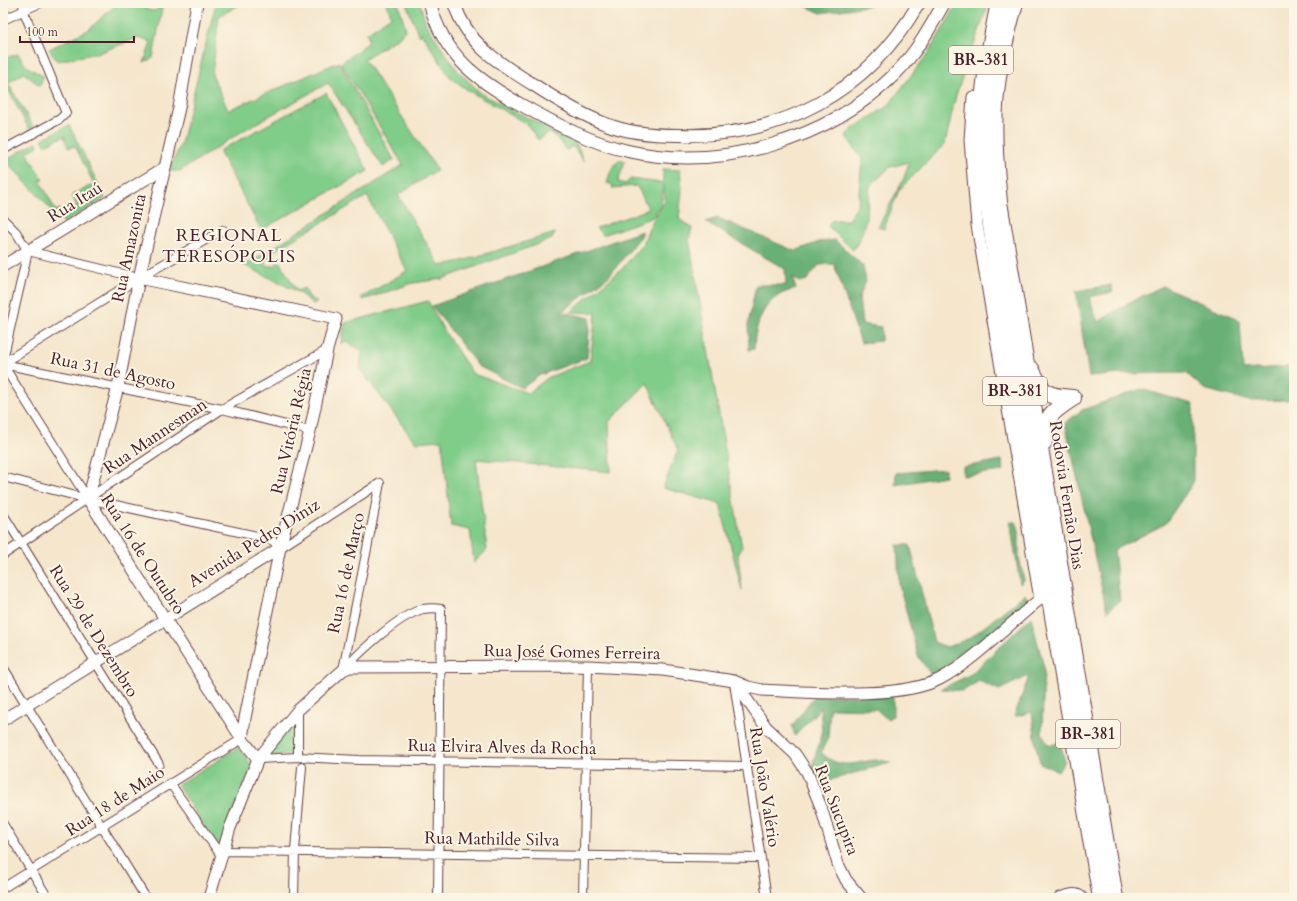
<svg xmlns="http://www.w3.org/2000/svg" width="1297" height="901" font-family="Cardo,serif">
	<rect width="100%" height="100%" fill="#fcf5e5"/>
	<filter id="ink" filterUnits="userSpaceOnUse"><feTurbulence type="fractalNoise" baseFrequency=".025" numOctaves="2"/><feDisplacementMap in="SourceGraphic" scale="8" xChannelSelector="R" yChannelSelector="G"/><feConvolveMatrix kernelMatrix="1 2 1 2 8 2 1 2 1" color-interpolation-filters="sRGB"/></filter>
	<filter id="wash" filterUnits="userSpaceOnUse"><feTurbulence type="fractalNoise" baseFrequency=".012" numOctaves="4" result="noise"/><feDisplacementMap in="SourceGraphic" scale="16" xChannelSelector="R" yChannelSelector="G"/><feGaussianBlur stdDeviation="0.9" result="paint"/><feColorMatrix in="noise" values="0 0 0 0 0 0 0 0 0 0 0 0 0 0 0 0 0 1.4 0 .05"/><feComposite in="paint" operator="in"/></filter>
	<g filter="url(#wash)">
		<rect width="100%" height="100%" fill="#f5e6cc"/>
		<!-- green -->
		<path fill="#80cc89" stroke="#65765a" d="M 118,3 L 138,3 L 148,10 L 156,11 L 161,3 L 163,3 L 153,58 L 144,63 L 151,42 L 138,38 L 98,53 L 57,61 L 49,49 L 88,30 Z
			M 216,3 L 243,3 L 219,16 L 212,75 L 228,110 L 339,62 L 394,160 L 383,167 L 328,83 L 246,129 L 180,171 L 168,171 L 181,144 Z
			M 387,3 L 398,3 L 406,29 L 399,37 L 364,59 L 437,170 L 398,195 L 440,266 L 465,260 L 555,233 L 552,239 L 442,279 L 413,283 L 363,300 L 361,298 L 407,271 L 367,196 L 272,252 L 274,255 L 265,261 L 266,266 L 274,266 L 279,261 L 297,291 L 304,288 L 310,298 L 317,302 L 313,304 L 298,292 L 242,264 L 252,261 L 403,165 L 341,63 L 369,42 L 367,33 L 391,16 Z
			M 406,3 L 420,3 L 426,24 L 458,71 L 482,94 L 576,143 L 584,162 L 573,146 L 566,150 L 555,136 L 549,133 L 538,140 L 527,124 L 469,91 L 450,77 L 422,34 L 419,36 Z
			M 958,3 L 989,3 L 956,95 L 945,144 L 899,190 L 884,229 L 878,227 L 904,178 L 909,162 L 890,167 L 870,186 C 867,209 867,231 853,250 L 828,226 L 832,220 L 848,220 L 858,204 L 862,159 L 846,136 L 852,129 L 888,106 L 929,52 Z
			M 18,54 L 26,66 L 43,76 L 40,86 L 24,73 L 8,83 L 34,128 L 29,129 L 9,91 L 3,93 L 3,59 Z
			M 326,93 L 368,171 L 261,230 L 219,151 Z
			M 69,125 L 105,198 L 64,223 L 5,160 L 37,142 L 38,146 L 27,152 L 39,174 L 44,179 L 40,181 L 56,211 L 60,209 L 62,214 L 77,206 L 72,195 L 94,184 L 75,146 L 68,148 L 64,136 L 45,145 L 42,139 Z
			M 621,160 L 625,161 L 618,182 L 626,184 L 630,179 L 663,183 L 663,169 L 680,170 L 682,190 L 679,219 L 692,228 L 689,239 L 742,548 L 738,555 L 742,590 L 720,504 L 663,488 L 678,450 L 647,383 L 609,422 L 611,472 L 476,459 L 487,550 L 474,563 L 470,530 L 451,526 L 442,440 L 415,442 L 360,369 L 362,351 L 345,341 L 341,344 L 345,323 L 428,301 L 444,331 L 473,374 L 528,393 L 549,377 L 590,361 L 596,313 L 571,312 L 623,268 L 643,243 L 653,220 L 665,201 L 664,185 L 661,204 L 653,217 L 603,235 L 596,228 L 644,211 L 648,208 L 637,186 L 612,188 L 613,185 L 607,183 C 610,173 611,165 621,160 Z
			M 293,721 L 297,754 L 265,756 Z
			M 240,747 L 252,766 L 218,849 L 177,785 Z"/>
		<!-- forest -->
		<path fill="#68b075" stroke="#596850" d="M 799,3 L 887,3 L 821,13 Z
			M 718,218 L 795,251 L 819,242 L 835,240 L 863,266 L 866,281 L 859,298 L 862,324 L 881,327 L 881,341 L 861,343 L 834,264 L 819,265 L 807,280 L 800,282 L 792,277 L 796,289 C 790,291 783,292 778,296 C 760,308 755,329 754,349 L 749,350 L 748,324 L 756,285 L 786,285 L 785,269 L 705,222 Z
			M 642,231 L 642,235 L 609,276 L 562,312 L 590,318 L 587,358 L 540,375 L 522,388 L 478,366 L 432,306 Z
			M 1111,285 L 1113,292 L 1089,297 L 1098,322 L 1130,302 L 1163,286 L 1240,320 L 1243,370 L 1294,366 L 1294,400 L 1249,401 L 1204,389 L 1186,373 L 1120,374 L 1089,377 L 1076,291 Z
			M 1141,389 L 1193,404 L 1193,483 L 1165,524 L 1114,550 L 1120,600 L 1107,612 L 1065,423 L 1082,410 Z
			M 1002,460 L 1003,471 L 963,476 L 963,467 Z
			M 945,469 L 945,476 L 895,485 L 896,473 Z
			M 1010,522 L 1016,522 L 1019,530 L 1019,557 L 1024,580 L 1020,584 Z
			M 897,545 L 910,545 L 934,642 L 947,647 L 970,638 L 1025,594 L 1030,604 L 934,679 L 918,656 L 899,584 Z
			M 1031,617 L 1044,667 L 1042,733 L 1049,746 L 1060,742 L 1065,761 L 1058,772 L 1040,763 L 1036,746 L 1032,712 L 1014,717 L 1029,676 L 999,690 L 979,681 L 963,691 L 941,689 L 971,674 Z
			M 814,696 L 893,696 L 893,716 L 887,719 L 876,709 L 830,708 L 828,738 L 821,752 C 845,778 868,752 890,763 L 824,782 L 810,772 L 822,734 L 820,708 L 795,736 L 792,726 Z"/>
	</g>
	<g filter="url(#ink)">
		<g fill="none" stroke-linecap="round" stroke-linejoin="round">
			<!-- minor casing -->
			<g stroke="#643d43" stroke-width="10">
				<path id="minor" d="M 3,20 L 40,3
					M 3,150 L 60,119 L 66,113 L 24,12 L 23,3
					M 3,219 L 16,232 L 28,251
					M 28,251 L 139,278
					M 3,359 L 28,251
					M 3,363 L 139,278 L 223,230
					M 3,364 L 222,409 L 310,431
					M 3,365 L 88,499
					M 3,477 L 88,499 L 266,538 L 273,541 L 280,548 L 380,483
					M 3,514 L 159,764
					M 3,555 L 222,409 L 327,350
					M 3,667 L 146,898
					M 344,669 C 361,651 399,615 423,609 C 429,608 435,608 441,609 L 438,898
					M 343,670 L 380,483
					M 734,683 L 767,898
					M 298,757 L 298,710
					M 258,759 L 298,757 L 359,760 L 746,766
					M 170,783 L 222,857
					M 3,824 L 48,898
					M 223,851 L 761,858
					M 3,888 L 242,739
					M 294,898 L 295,850 L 302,767
					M 583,898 L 588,666"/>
			</g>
			<!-- tertiary casing -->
			<g stroke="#643d43" stroke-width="13">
				<path id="tertiary" d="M 197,3 L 179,108 L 139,278 L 118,387 L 88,499 L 242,739 L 258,759
					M 3,266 L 164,168
					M 139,278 L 336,319 L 327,350 L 310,431 L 280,548 L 245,718 L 242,739
					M 734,681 L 766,727 L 795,754 L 807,772 L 821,807 L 838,864 L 846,880 L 861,898
					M 3,720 L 280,548
					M 209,898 L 230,828 L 258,759 L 298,710 L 343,670 L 349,667 L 588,666 L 663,670 L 734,681 L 748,687 L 762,690 C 809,692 900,700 940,679 C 975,660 1009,624 1040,599 L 977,225 L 970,140 L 973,97
					M 1060,898 C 1068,895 1076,892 1082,898"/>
			</g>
			<!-- secondary casing -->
			<g stroke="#643d43" stroke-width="14">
				<path id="secondary" d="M 430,3 C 443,57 480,82 525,107 C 558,125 591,143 628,151 C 721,172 828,140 895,74 C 916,53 930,28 944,3
					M 454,3 C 468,46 499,63 534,85 C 557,100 581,115 606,124 C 628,133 654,135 678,135 C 781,138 867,93 919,3"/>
			</g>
			<!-- motorway casing -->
			<g stroke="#643d43" stroke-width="18">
				<path id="motorway" d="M 999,3 C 987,59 978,112 983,170 L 1019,417 L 1101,898
					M 1015,3 C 1006,36 997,70 995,105 C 993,137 996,170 999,202 L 1115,898
					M 1031,369 C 1044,394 1044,396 1073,398
					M 1044,442 C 1047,414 1050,413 1073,398"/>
			</g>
			<!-- minor -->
			<use href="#minor" stroke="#fff" stroke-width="8"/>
			<!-- tertiary -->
			<use href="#tertiary" stroke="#fff" stroke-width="11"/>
			<!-- secondary -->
			<use href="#secondary" stroke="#fff" stroke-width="12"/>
			<!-- motorway -->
			<use href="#motorway" stroke="#fff" stroke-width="16"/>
		</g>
	</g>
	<g text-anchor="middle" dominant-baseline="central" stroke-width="4" stroke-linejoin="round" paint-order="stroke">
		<!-- shield labels -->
		<g fill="#fcf5e5" stroke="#7f5f63" stroke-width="1">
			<rect x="949" y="46" width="64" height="28" rx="3"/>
			<rect x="983" y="377" width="64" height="28" rx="3"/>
			<rect x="1056" y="720" width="64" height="28" rx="3"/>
		</g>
		<g font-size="16" font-weight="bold" fill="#4a1f2b">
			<text x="981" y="60">BR-381</text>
			<text x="1015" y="391">BR-381</text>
			<text x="1088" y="734">BR-381</text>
		</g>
		<!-- street labels -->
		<g font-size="17" fill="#4a1f2b" stroke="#fcf5e5">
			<text transform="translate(75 202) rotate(-32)">Rua Itaú</text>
			<text transform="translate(129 248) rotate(-78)">Rua Amazonita</text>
			<text transform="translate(113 371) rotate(12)">Rua 31 de Agosto</text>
			<text transform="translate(291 431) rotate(-77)">Rua Vitória Régia</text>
			<text transform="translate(155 436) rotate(-34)">Rua Mannesman</text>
			<text transform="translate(1067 495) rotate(81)">Rodovia Fernão Dias</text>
			<text transform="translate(254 543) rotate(-32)">Avenida Pedro Diniz</text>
			<text transform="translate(143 554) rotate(57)">Rua 16 de Outubro</text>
			<text transform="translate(346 573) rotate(-78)">Rua 16 de Março</text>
			<text transform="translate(94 631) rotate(58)">Rua 29 de Dezembro</text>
			<text transform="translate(572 652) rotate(1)">Rua José Gomes Ferreira</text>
			<text transform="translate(502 747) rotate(1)">Rua Elvira Alves da Rocha</text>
			<text transform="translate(765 787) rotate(81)">Rua João Valério</text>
			<text transform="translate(115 801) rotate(-33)">Rua 18 de Maio</text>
			<text transform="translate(837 810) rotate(69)">Rua Sucupira</text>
			<text transform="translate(492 839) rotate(1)">Rua Mathilde Silva</text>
		</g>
		<!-- neighbourhood labels -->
		<g font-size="18" letter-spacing="1" fill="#4a1f2b" stroke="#fcf5e5">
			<text x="229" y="235">REGIONAL<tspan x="229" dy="21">TERESÓPOLIS</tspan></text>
		</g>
	</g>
	<!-- margin -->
	<rect width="1297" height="901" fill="none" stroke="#fcf5e5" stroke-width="16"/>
	<!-- scale -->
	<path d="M20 36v6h114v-6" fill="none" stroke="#4a1f2b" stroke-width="2"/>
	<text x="26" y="36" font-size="12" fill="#4a1f2b" stroke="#fcf5e5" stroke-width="3" paint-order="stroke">100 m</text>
</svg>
